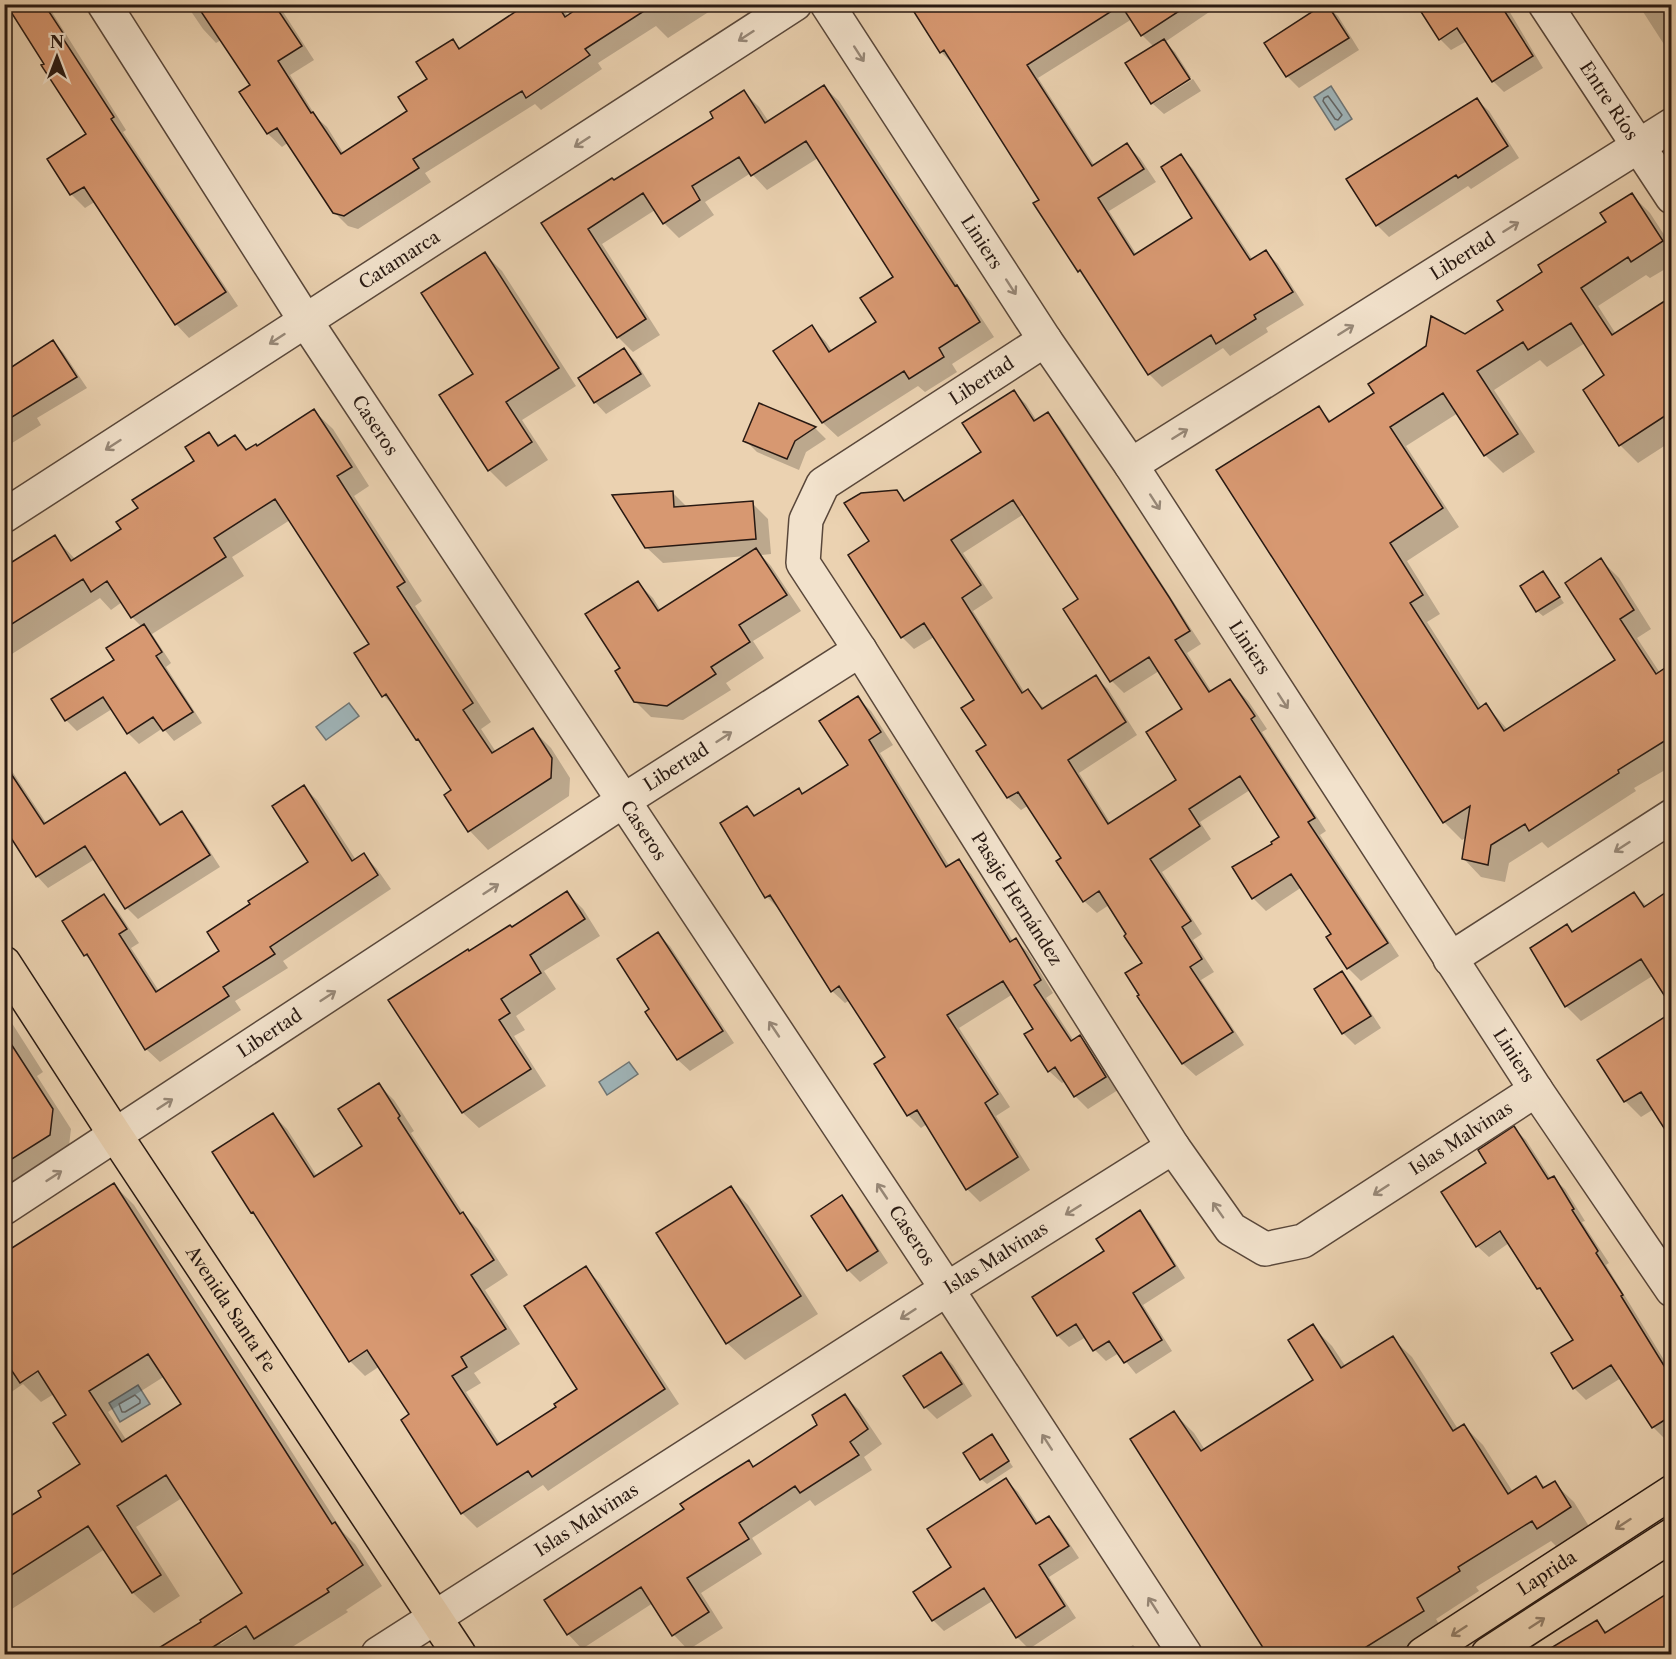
<svg xmlns="http://www.w3.org/2000/svg" width="1676" height="1659" font-family="'Libre Caslon Text',serif">
	<rect width="100%" height="100%" fill="#ebd2b1"/>
	<filter id="stains"><feTurbulence type="fractalNoise" baseFrequency=".00333" numOctaves="4"/><feColorMatrix values="0 0 0 0 .2 0 0 0 0 .09 0 0 0 0 .02 0 0 0 .5 -.17"/></filter>
	<radialGradient id="worn" r=".72"><stop offset=".6" stop-color="#630" stop-opacity="0"/><stop offset="1" stop-color="#630" stop-opacity=".3"/></radialGradient>
	<!-- water -->
	<path fill="#9fb4b8" stroke="#6f7676" stroke-width="1.5" d="M 1331,86 L 1352,119 L 1335,130 L 1314,97 Z
		M 349,703 L 359,716 L 326,740 L 316,727 Z
		M 629,1062 L 638,1074 L 607,1095 L 599,1082 Z
		M 138,1385 L 150,1404 L 120,1422 L 109,1403 Z"/>
	<!-- shadow -->
	<path fill="#0003" fill-rule="evenodd" d="M 4,4 L 47,4 L 126,130 L 123,132 L 238,306 L 189,338 L 176,324 L 96,201 L 85,208 L 72,195 L 49,160 L 88,135 L 11,9 L 4,13 Z
		M 186,4 L 278,4 L 314,60 L 290,75 L 317,118 L 327,127 L 344,154 L 409,112 L 452,41 L 461,49 L 522,10 L 519,4 L 560,4 L 568,16 L 587,4 L 721,4 L 668,38 L 656,26 L 598,63 L 602,69 L 541,110 L 535,104 L 425,173 L 431,182 L 358,229 L 348,226 L 334,212 L 289,142 L 282,147 L 268,134 L 241,92 L 252,86 L 221,40 L 216,43 L 203,29 Z
		M 911,4 L 1221,4 L 1165,42 L 1175,52 L 1191,77 L 1153,101 L 1153,103 L 1127,64 L 1154,47 L 1142,35 L 1132,19 L 1038,78 L 1095,166 L 1127,145 L 1140,158 L 1156,182 L 1109,211 L 1137,255 L 1194,218 L 1181,156 L 1193,169 L 1253,260 L 1266,252 L 1278,264 L 1304,305 L 1266,328 L 1268,332 L 1230,356 L 1223,348 L 1162,387 L 1149,374 L 1088,279 L 1080,271 L 1035,204 L 1041,200 L 954,65 L 941,52 Z
		M 1417,4 L 1505,4 L 1543,68 L 1504,92 L 1493,81 L 1467,41 L 1451,50 L 1440,39 Z
		M 1638,4 L 1672,4 L 1672,53 L 1667,49 Z
		M 1326,5 L 1338,16 L 1359,50 L 1299,88 L 1287,76 L 1266,44 Z
		M 1193,79 L 1201,91 L 1164,114 L 1153,104 Z
		M 824,87 L 839,101 L 963,293 L 971,302 L 994,337 L 952,364 L 957,372 L 925,392 L 918,386 L 838,437 L 823,423 L 775,351 L 812,327 L 826,342 L 833,352 L 878,322 L 895,277 L 818,158 L 767,190 L 751,173 L 705,202 L 714,215 L 679,238 L 664,223 L 655,210 L 602,244 L 660,335 L 633,352 L 618,337 L 543,223 L 614,182 L 716,118 L 744,92 L 759,107 L 769,122 Z
		M 1477,100 L 1489,111 L 1519,158 L 1471,189 L 1468,186 L 1389,237 L 1377,225 L 1348,180 Z
		M 1632,195 L 1650,213 L 1672,247 L 1672,265 L 1650,278 L 1646,275 L 1598,306 L 1616,334 L 1672,299 L 1672,441 L 1638,463 L 1620,445 L 1606,376 L 1585,343 L 1547,367 L 1540,360 L 1494,390 L 1535,452 L 1503,473 L 1485,455 L 1458,413 L 1406,446 L 1459,527 L 1407,561 L 1440,614 L 1427,622 L 1482,708 L 1486,705 L 1508,730 L 1617,661 L 1601,560 L 1619,578 L 1651,629 L 1637,638 L 1660,673 L 1672,666 L 1672,766 L 1634,788 L 1636,791 L 1548,848 L 1542,842 L 1509,863 L 1505,882 L 1481,877 L 1464,859 L 1467,837 L 1462,840 L 1444,822 L 1218,471 L 1319,408 L 1332,422 L 1505,310 L 1544,272 L 1608,222 Z
		M 485,254 L 502,271 L 576,386 L 522,420 L 548,460 L 506,487 L 489,470 L 475,374 Z
		M 53,342 L 63,352 L 87,388 L 37,418 L 41,425 L 4,448 L 4,373 Z
		M 624,350 L 636,362 L 651,386 L 606,414 L 595,402 Z
		M 1014,392 L 1026,404 L 1037,421 L 1048,414 L 1060,427 L 1201,644 L 1187,653 L 1212,692 L 1230,681 L 1249,702 L 1267,729 L 1262,732 L 1326,831 L 1320,835 L 1399,956 L 1361,981 L 1348,968 L 1333,934 L 1302,887 L 1266,911 L 1253,898 L 1274,844 L 1281,838 L 1250,790 L 1200,822 L 1211,839 L 1162,872 L 1202,934 L 1193,940 L 1214,972 L 1201,980 L 1244,1045 L 1196,1076 L 1183,1064 L 1139,997 L 1144,963 L 1109,905 L 1097,913 L 1084,901 L 1063,858 L 1029,805 L 1021,810 L 1008,798 L 978,751 L 988,745 L 976,700 L 934,637 L 914,649 L 902,637 L 871,542 L 896,491 L 906,501 L 984,453 ZM 1024,514 L 1080,600 L 1112,681 L 1124,693 L 1159,671 L 1184,710 L 1179,780 L 1111,824 L 1079,773 L 1137,735 L 1108,689 L 1095,677 L 1045,709 L 1028,691 L 1025,693 L 973,611 L 993,598 L 963,553 Z
		M 760,405 L 815,428 L 826,439 L 806,452 L 799,470 L 757,452 L 745,440 Z
		M 314,411 L 333,429 L 369,486 L 354,496 L 422,601 L 415,606 L 491,722 L 481,729 L 496,752 L 533,730 L 551,748 L 570,778 L 569,796 L 488,850 L 470,831 L 446,795 L 453,791 L 425,748 L 417,739 L 397,709 L 384,696 L 371,644 L 290,520 L 232,557 L 244,576 L 152,634 L 171,663 L 166,667 L 202,723 L 174,741 L 163,728 L 139,744 L 128,733 L 112,709 L 77,731 L 66,720 L 53,700 L 116,660 L 142,627 L 132,617 L 122,602 L 111,610 L 100,598 L 4,659 L 4,569 L 54,537 L 76,560 L 123,530 L 140,509 L 196,461 L 209,434 L 221,446 L 235,436 L 248,450 L 257,448 Z
		M 672,492 L 688,508 L 752,503 L 768,519 L 771,554 L 761,555 L 771,566 L 801,611 L 753,641 L 764,658 L 726,683 L 731,690 L 683,720 L 651,717 L 635,701 L 623,668 L 638,583 L 653,598 L 661,611 L 746,556 L 663,563 L 646,547 Z
		M 1543,573 L 1564,603 L 1543,616 L 1537,611 Z
		M 858,698 L 871,711 L 893,745 L 880,753 L 950,867 L 958,861 L 971,874 L 1013,941 L 1015,940 L 1028,952 L 1053,993 L 1046,998 L 1074,1041 L 1080,1037 L 1093,1050 L 1118,1090 L 1088,1109 L 1075,1096 L 1066,1081 L 1062,1083 L 1049,1071 L 1035,1029 L 1013,994 L 959,1028 L 1010,1107 L 996,1116 L 1030,1170 L 980,1202 L 967,1189 L 927,1124 L 921,1128 L 908,1115 L 887,1057 L 850,1000 L 845,1003 L 832,991 L 779,909 L 767,897 L 747,808 L 756,816 L 798,790 L 803,795 L 850,766 Z
		M 4,759 L 47,824 L 125,774 L 136,786 L 162,825 L 182,813 L 193,825 L 220,867 L 138,919 L 127,908 L 95,859 L 48,888 L 37,876 L 4,825 Z
		M 304,787 L 317,800 L 356,860 L 364,855 L 377,869 L 391,889 L 283,961 L 288,968 L 235,1001 L 241,1010 L 160,1062 L 146,1049 L 95,964 L 85,955 L 104,896 L 117,910 L 139,943 L 131,948 L 159,991 L 221,951 L 310,863 Z
		M 1672,891 L 1672,1003 L 1654,975 L 1581,1021 L 1566,1006 L 1532,949 L 1566,926 L 1573,933 L 1634,894 L 1647,906 Z
		M 567,893 L 583,909 L 600,936 L 544,971 L 556,989 L 516,1016 L 525,1030 L 514,1036 L 546,1086 L 479,1128 L 463,1113 L 391,1000 L 512,929 Z
		M 658,934 L 670,946 L 734,1043 L 690,1071 L 678,1060 L 647,1012 L 651,1010 Z
		M 1341,973 L 1353,985 L 1381,1028 L 1355,1045 L 1343,1033 L 1316,990 Z
		M 4,1003 L 12,1015 L 8,1017 L 43,1072 L 37,1076 L 71,1129 L 68,1154 L 4,1195 Z
		M 1659,1048 L 1672,1067 L 1672,1137 L 1654,1109 L 1641,1117 L 1625,1101 Z
		M 379,1085 L 394,1100 L 414,1131 L 411,1133 L 465,1216 L 478,1229 L 508,1275 L 485,1290 L 520,1344 L 474,1373 L 481,1383 L 466,1392 L 500,1444 L 558,1407 L 579,1390 L 586,1268 L 600,1283 L 679,1404 L 548,1491 L 543,1485 L 477,1528 L 462,1513 L 411,1415 L 380,1366 L 365,1376 L 350,1361 L 260,1219 L 253,1212 L 214,1152 L 272,1114 L 287,1129 L 317,1176 L 364,1147 Z
		M 1514,1128 L 1526,1140 L 1551,1179 L 1553,1178 L 1565,1189 L 1585,1221 L 1582,1222 L 1609,1263 L 1606,1265 L 1672,1373 L 1672,1435 L 1665,1439 L 1653,1427 L 1621,1378 L 1586,1400 L 1574,1388 L 1553,1354 L 1575,1340 L 1549,1299 L 1538,1288 L 1509,1243 L 1489,1257 L 1477,1246 L 1488,1164 Z
		M 114,1185 L 134,1205 L 343,1532 L 355,1544 L 382,1586 L 346,1610 L 348,1612 L 281,1654 L 272,1654 L 264,1647 L 253,1654 L 151,1654 L 203,1622 L 244,1593 L 182,1498 L 136,1527 L 180,1596 L 154,1613 L 133,1593 L 105,1549 L 4,1614 L 4,1522 L 43,1497 L 82,1465 L 68,1415 L 54,1394 L 41,1402 L 23,1384 L 4,1397 L 4,1255 ZM 165,1376 L 183,1405 L 127,1441 L 108,1412 ZM 251,1621 L 253,1623 L 221,1644 L 219,1642 Z
		M 731,1188 L 748,1205 L 818,1314 L 745,1360 L 727,1343 Z
		M 842,1197 L 853,1209 L 888,1263 L 860,1282 L 848,1270 Z
		M 1140,1212 L 1151,1224 L 1185,1278 L 1143,1305 L 1172,1351 L 1136,1374 L 1119,1353 L 1106,1361 L 1095,1350 L 1086,1337 L 1069,1347 L 1058,1336 L 1034,1298 L 1106,1252 Z
		M 1312,1326 L 1332,1346 L 1346,1367 L 1392,1338 L 1412,1357 L 1458,1429 L 1464,1426 L 1483,1445 L 1513,1492 L 1536,1478 L 1546,1488 L 1554,1483 L 1574,1502 L 1590,1528 L 1558,1548 L 1551,1541 L 1476,1587 L 1479,1591 L 1436,1619 L 1443,1631 L 1405,1654 L 1269,1654 L 1132,1440 L 1174,1413 L 1194,1433 L 1205,1450 L 1316,1380 Z
		M 941,1353 L 953,1365 L 972,1396 L 937,1419 L 925,1407 Z
		M 845,1396 L 859,1410 L 882,1444 L 864,1457 L 872,1470 L 815,1506 L 810,1500 L 752,1538 L 762,1554 L 701,1593 L 723,1628 L 688,1650 L 674,1635 L 653,1603 L 582,1649 L 568,1634 L 546,1600 L 686,1510 L 749,1462 L 755,1467 L 819,1426 Z
		M 992,1436 L 1013,1467 L 987,1484 L 981,1479 Z
		M 1006,1480 L 1018,1492 L 1039,1524 L 1049,1518 L 1060,1529 L 1079,1558 L 1049,1577 L 1076,1618 L 1029,1649 L 1017,1637 L 994,1600 L 944,1631 L 933,1620 L 953,1567 Z
		M 1672,1593 L 1672,1654 L 1571,1654 L 1563,1643 L 1596,1622 L 1608,1633 Z
		M 1133,1645 L 1142,1654 L 1118,1654 Z"/>
	<g fill="none" stroke-linecap="round" stroke-linejoin="round">
		<!-- shore -->
		<path stroke="#646665" stroke-width="1.5" d="M 1328,96 L 1342,115 L 1338,120 L 1335,119 L 1323,101 L 1324,98 Z
			M 135,1395 L 140,1400 L 140,1403 L 125,1412 L 122,1412 L 119,1404 Z"/>
	</g>
	<!-- building -->
	<path fill="#d79871" stroke="#281912" stroke-width="1.5" fill-rule="evenodd" d="M 6,4 L 44,4 L 63,33 L 60,34 L 114,117 L 111,119 L 226,292 L 175,325 L 84,187 L 70,195 L 47,159 L 86,134 L 41,65 L 44,64 Z
		M 196,4 L 274,4 L 302,46 L 278,61 L 311,113 L 313,112 L 341,154 L 407,111 L 398,97 L 427,79 L 416,62 L 453,39 L 459,49 L 527,4 L 557,4 L 565,17 L 584,4 L 655,4 L 585,49 L 590,55 L 526,98 L 522,91 L 413,159 L 419,168 L 344,216 L 333,213 L 277,128 L 267,134 L 239,92 L 250,85 Z
		M 909,4 L 1190,4 L 1141,36 L 1121,5 L 1027,65 L 1092,166 L 1127,143 L 1144,169 L 1098,198 L 1134,255 L 1192,218 L 1161,167 L 1181,154 L 1250,260 L 1266,250 L 1293,292 L 1254,315 L 1256,319 L 1216,344 L 1211,335 L 1148,375 L 1080,270 L 1078,272 L 1033,203 L 1039,200 L 944,50 L 940,53 Z
		M 1324,4 L 1327,4 L 1349,38 L 1286,77 L 1264,43 Z
		M 1416,4 L 1500,4 L 1533,56 L 1492,82 L 1457,28 L 1439,40 Z
		M 1164,39 L 1190,79 L 1151,104 L 1125,63 Z
		M 824,85 L 955,286 L 957,285 L 980,322 L 939,348 L 944,357 L 909,379 L 904,371 L 822,423 L 773,351 L 812,325 L 829,352 L 876,322 L 860,298 L 893,277 L 806,141 L 751,176 L 739,157 L 692,186 L 700,200 L 663,224 L 643,193 L 588,229 L 646,319 L 617,338 L 541,223 L 612,178 L 614,180 L 713,118 L 710,112 L 744,90 L 765,123 Z
		M 1477,98 L 1508,146 L 1458,178 L 1456,175 L 1376,226 L 1346,179 Z
		M 1632,193 L 1663,241 L 1631,262 L 1628,257 L 1581,288 L 1612,335 L 1671,297 L 1671,412 L 1619,446 L 1583,390 L 1604,375 L 1571,323 L 1528,350 L 1523,342 L 1477,371 L 1518,434 L 1484,456 L 1443,393 L 1390,427 L 1443,508 L 1390,543 L 1423,595 L 1410,603 L 1478,709 L 1486,703 L 1504,731 L 1615,660 L 1565,583 L 1601,558 L 1634,610 L 1620,619 L 1656,674 L 1671,664 L 1671,737 L 1618,770 L 1619,773 L 1529,831 L 1525,824 L 1491,845 L 1488,865 L 1462,859 L 1470,806 L 1443,823 L 1216,470 L 1319,406 L 1329,422 L 1374,393 L 1368,384 L 1426,346 L 1431,316 L 1465,334 L 1503,310 L 1497,301 L 1542,272 L 1538,265 L 1606,222 L 1600,213 Z
		M 485,252 L 559,368 L 506,402 L 532,442 L 488,471 L 439,395 L 473,374 L 421,293 Z
		M 53,340 L 77,377 L 4,422 L 4,372 Z
		M 624,348 L 641,374 L 594,403 L 578,378 Z
		M 1014,390 L 1034,421 L 1048,412 L 1169,597 L 1190,631 L 1175,640 L 1209,692 L 1230,679 L 1236,688 L 1255,716 L 1251,719 L 1315,818 L 1308,822 L 1388,943 L 1347,969 L 1326,937 L 1331,934 L 1291,874 L 1252,899 L 1232,867 L 1272,844 L 1271,842 L 1279,837 L 1240,776 L 1189,809 L 1200,826 L 1150,859 L 1191,921 L 1182,927 L 1202,959 L 1190,967 L 1233,1032 L 1182,1064 L 1137,996 L 1139,995 L 1125,973 L 1142,963 L 1124,936 L 1126,934 L 1099,891 L 1083,902 L 1056,861 L 1061,858 L 1018,792 L 1007,798 L 976,751 L 986,745 L 961,708 L 974,700 L 924,623 L 901,638 L 848,555 L 869,541 L 844,503 L 861,493 L 897,490 L 904,501 L 981,452 L 962,423 ZM 1013,500 L 1078,599 L 1063,609 L 1110,682 L 1149,657 L 1182,709 L 1146,732 L 1176,780 L 1108,824 L 1068,760 L 1126,722 L 1096,675 L 1042,709 L 1028,689 L 1022,693 L 962,598 L 981,585 L 951,540 Z
		M 759,403 L 816,427 L 795,441 L 787,459 L 743,441 Z
		M 314,409 L 352,467 L 337,476 L 405,582 L 397,587 L 473,703 L 463,710 L 492,753 L 533,728 L 552,758 L 551,778 L 468,832 L 444,795 L 451,790 L 418,739 L 416,740 L 386,694 L 382,697 L 354,653 L 369,644 L 275,499 L 214,538 L 226,557 L 131,618 L 107,581 L 91,592 L 83,579 L 4,629 L 4,567 L 55,535 L 71,561 L 121,529 L 116,522 L 138,508 L 132,500 L 194,461 L 185,447 L 209,432 L 218,446 L 235,435 L 246,450 L 256,444 L 257,446 Z
		M 673,491 L 674,507 L 753,501 L 756,539 L 645,548 L 612,495 Z
		M 756,548 L 787,595 L 739,625 L 750,642 L 711,667 L 716,674 L 667,706 L 634,702 L 615,671 L 620,668 L 585,614 L 638,581 L 658,611 Z
		M 1543,571 L 1560,597 L 1536,612 L 1520,586 Z
		M 144,624 L 162,652 L 156,656 L 193,712 L 163,731 L 153,717 L 127,734 L 103,697 L 65,721 L 51,699 L 114,660 L 106,648 Z
		M 858,696 L 881,732 L 869,740 L 946,867 L 959,859 L 1010,942 L 1016,938 L 1041,980 L 1034,985 L 1071,1041 L 1080,1035 L 1106,1077 L 1074,1097 L 1055,1067 L 1048,1072 L 1024,1034 L 1033,1029 L 1003,981 L 947,1015 L 998,1094 L 985,1103 L 1018,1157 L 966,1190 L 917,1110 L 907,1116 L 874,1064 L 885,1057 L 839,986 L 831,992 L 770,895 L 765,898 L 720,823 L 747,806 L 754,816 L 799,788 L 802,794 L 848,765 L 819,721 Z
		M 4,763 L 44,824 L 125,772 L 160,825 L 182,811 L 210,855 L 125,909 L 85,846 L 36,877 L 4,827 Z
		M 304,785 L 352,861 L 364,853 L 378,875 L 270,947 L 275,954 L 223,987 L 229,996 L 145,1050 L 87,954 L 84,956 L 62,921 L 104,894 L 127,929 L 119,934 L 156,992 L 219,951 L 207,932 L 250,904 L 248,901 L 308,862 L 272,806 Z
		M 1671,889 L 1671,1006 L 1641,959 L 1565,1007 L 1530,948 L 1567,924 L 1572,932 L 1634,892 L 1644,907 Z
		M 567,891 L 585,919 L 530,955 L 541,973 L 501,999 L 510,1013 L 499,1020 L 531,1069 L 462,1113 L 388,1000 L 468,949 L 469,951 L 510,925 L 512,927 Z
		M 658,932 L 723,1031 L 677,1060 L 645,1012 L 649,1009 L 617,959 Z
		M 1342,971 L 1371,1016 L 1342,1034 L 1314,989 Z
		M 1671,1013 L 1671,1139 L 1641,1092 L 1624,1102 L 1597,1060 Z
		M 4,1033 L 53,1109 L 50,1135 L 4,1164 Z
		M 379,1083 L 400,1116 L 398,1118 L 460,1214 L 463,1212 L 494,1260 L 471,1275 L 506,1329 L 461,1357 L 467,1367 L 452,1376 L 497,1445 L 556,1407 L 554,1404 L 577,1389 L 524,1306 L 586,1266 L 665,1389 L 532,1477 L 528,1471 L 461,1514 L 401,1420 L 409,1414 L 367,1350 L 349,1362 L 253,1212 L 251,1213 L 212,1152 L 273,1113 L 314,1177 L 362,1146 L 338,1109 Z
		M 1514,1126 L 1548,1179 L 1554,1176 L 1574,1209 L 1572,1210 L 1598,1251 L 1596,1253 L 1623,1295 L 1621,1296 L 1671,1377 L 1671,1416 L 1652,1428 L 1611,1365 L 1573,1389 L 1551,1353 L 1573,1340 L 1540,1288 L 1537,1289 L 1500,1231 L 1476,1247 L 1441,1192 L 1486,1163 L 1478,1150 Z
		M 114,1183 L 332,1524 L 335,1522 L 363,1565 L 327,1589 L 329,1592 L 254,1639 L 246,1626 L 202,1654 L 149,1654 L 201,1622 L 200,1620 L 242,1593 L 166,1475 L 117,1506 L 161,1575 L 132,1593 L 88,1526 L 4,1580 L 4,1520 L 41,1497 L 38,1491 L 80,1464 L 53,1423 L 66,1415 L 38,1371 L 20,1383 L 4,1359 L 4,1253 ZM 148,1354 L 181,1404 L 122,1442 L 89,1391 Z
		M 731,1186 L 801,1296 L 726,1344 L 656,1233 Z
		M 842,1195 L 878,1251 L 847,1271 L 811,1216 Z
		M 1140,1210 L 1175,1266 L 1133,1293 L 1162,1340 L 1124,1363 L 1109,1341 L 1093,1351 L 1076,1324 L 1057,1336 L 1032,1297 L 1104,1251 L 1096,1239 Z
		M 1313,1324 L 1341,1368 L 1393,1336 L 1453,1431 L 1464,1424 L 1508,1494 L 1536,1476 L 1543,1488 L 1555,1481 L 1571,1507 L 1537,1529 L 1532,1521 L 1458,1567 L 1460,1571 L 1417,1598 L 1424,1611 L 1355,1654 L 1267,1654 L 1130,1439 L 1174,1411 L 1201,1451 L 1313,1380 L 1288,1340 Z
		M 941,1352 L 962,1384 L 924,1408 L 903,1376 Z
		M 845,1394 L 868,1429 L 850,1442 L 859,1455 L 800,1493 L 795,1486 L 739,1523 L 749,1539 L 687,1578 L 709,1612 L 672,1636 L 641,1587 L 567,1635 L 544,1600 L 684,1509 L 680,1504 L 719,1479 L 749,1460 L 753,1467 L 817,1425 L 812,1415 Z
		M 992,1434 L 1009,1461 L 980,1480 L 963,1453 Z
		M 1006,1478 L 1036,1524 L 1049,1516 L 1069,1546 L 1039,1565 L 1065,1606 L 1016,1638 L 984,1588 L 932,1621 L 913,1592 L 951,1567 L 927,1529 Z
		M 1671,1591 L 1671,1646 L 1658,1654 L 1541,1654 L 1597,1620 L 1605,1633 Z"/>
	<g fill="none" stroke-linecap="round" stroke-linejoin="round">
		<!-- minor casing -->
		<g stroke="#59473a" stroke-width="36">
			<g id="minor">
				<path id="s1" d="M 104,4 L 305,320 L 947,1289 L 1185,1654"/>
				<path id="s2" d="M 827,4 L 1045,340 L 1131,465 L 1536,1090 L 1672,1290"/>
				<path id="s3" d="M 1545,4 L 1672,197"/>
				<path id="s4" d="M 1131,465 L 1672,125"/>
				<path id="s5" d="M 4,516 L 795,4"/>
				<path id="s6" d="M 860,650 L 1173,1147"/>
				<path d="M 1450,959 L 1672,816"/>
				<path id="s7" d="M 4,1208 L 623,801 L 860,650 L 803,563 L 806,520 L 823,484 L 1045,340"/>
				<path id="s8" d="M 378,1654 L 947,1289 L 1173,1147 L 1231,1229 L 1265,1249 L 1303,1241 L 1536,1090"/>
			</g>
		</g>
		<!-- major casing -->
		<g stroke="#281912" stroke-width="36">
			<g id="major">
				<path id="s9" d="M 4,963 L 116,1136 L 459,1654"/>
				<path id="s10" d="M 1423,1654 L 1672,1492"/>
				<path d="M 1488,1654 L 1672,1535"/>
			</g>
		</g>
		<!-- minor -->
		<use href="#minor" stroke="#f2e2cc" stroke-width="33"/>
		<!-- major -->
		<use href="#major" stroke="#ebd2b1" stroke-width="33"/>
	</g>
	<!-- one-way arrows -->
	<defs><path id="oneway-shaft" d="M-6 0H5M1.5-3L5.5 0L1.5 3" fill="none" stroke-width="1.6" stroke-linecap="round" stroke-linejoin="round" transform="scale(1.5)"/></defs>
	<g stroke="#978878">
		<use href="#oneway-shaft" transform="translate(746 36) rotate(147)"/>
		<use href="#oneway-shaft" transform="translate(859 54) rotate(57)"/>
		<use href="#oneway-shaft" transform="translate(582 142) rotate(147)"/>
		<use href="#oneway-shaft" transform="translate(1511 227) rotate(-32)"/>
		<use href="#oneway-shaft" transform="translate(1011 287) rotate(57)"/>
		<use href="#oneway-shaft" transform="translate(1346 330) rotate(-32)"/>
		<use href="#oneway-shaft" transform="translate(277 339) rotate(147)"/>
		<use href="#oneway-shaft" transform="translate(1180 434) rotate(-32)"/>
		<use href="#oneway-shaft" transform="translate(113 445) rotate(147)"/>
		<use href="#oneway-shaft" transform="translate(1155 502) rotate(57)"/>
		<use href="#oneway-shaft" transform="translate(1283 701) rotate(57)"/>
		<use href="#oneway-shaft" transform="translate(724 737) rotate(-33)"/>
		<use href="#oneway-shaft" transform="translate(1622 847) rotate(147)"/>
		<use href="#oneway-shaft" transform="translate(491 889) rotate(-33)"/>
		<use href="#oneway-shaft" transform="translate(328 996) rotate(-33)"/>
		<use href="#oneway-shaft" transform="translate(774 1029) rotate(-124)"/>
		<use href="#oneway-shaft" transform="translate(165 1104) rotate(-33)"/>
		<use href="#oneway-shaft" transform="translate(54 1176) rotate(-33)"/>
		<use href="#oneway-shaft" transform="translate(1381 1190) rotate(147)"/>
		<use href="#oneway-shaft" transform="translate(882 1191) rotate(-124)"/>
		<use href="#oneway-shaft" transform="translate(1073 1210) rotate(148)"/>
		<use href="#oneway-shaft" transform="translate(1218 1210) rotate(-125)"/>
		<use href="#oneway-shaft" transform="translate(908 1314) rotate(147)"/>
		<use href="#oneway-shaft" transform="translate(1047 1442) rotate(-123)"/>
		<use href="#oneway-shaft" transform="translate(1153 1605) rotate(-123)"/>
	</g>
	<g stroke="#937f69">
		<use href="#oneway-shaft" transform="translate(1623 1524) rotate(147)"/>
		<use href="#oneway-shaft" transform="translate(1537 1623) rotate(-33)"/>
		<use href="#oneway-shaft" transform="translate(1459 1631) rotate(147)"/>
	</g>
	<g text-anchor="middle" dominant-baseline="central" stroke-width="4.5" stroke-linejoin="round" paint-order="stroke">
		<!-- street labels -->
		<g font-size="18" fill="#281912" stroke="#f2e2cc">
			<text stroke="none"><textPath href="#s3" startOffset="116">Entre Ríos</textPath></text>
			<text stroke="none"><textPath href="#s2" startOffset="284">Liniers</textPath></text>
			<text stroke="none"><textPath href="#s4" startOffset="392">Libertad</textPath></text>
			<text stroke="none"><textPath href="#s5" startOffset="471">Catamarca</textPath></text>
			<text stroke="none"><textPath href="#s7" startOffset="1398">Libertad</textPath></text>
			<text stroke="none"><textPath href="#s1" startOffset="501">Caseros</textPath></text>
			<text stroke="none"><textPath href="#s2" startOffset="770">Liniers</textPath></text>
			<text stroke="none"><textPath href="#s7" startOffset="804">Libertad</textPath></text>
			<text stroke="none"><textPath href="#s1" startOffset="987">Caseros</textPath></text>
			<text stroke="none"><textPath href="#s6" startOffset="294">Pasaje Hernández</textPath></text>
			<text stroke="none"><textPath href="#s7" startOffset="318">Libertad</textPath></text>
			<text stroke="none"><textPath href="#s2" startOffset="1256">Liniers</textPath></text>
			<text stroke="none"><textPath href="#s8" startOffset="1310">Islas Malvinas</textPath></text>
			<text stroke="none"><textPath href="#s1" startOffset="1473">Caseros</textPath></text>
			<text stroke="none"><textPath href="#s8" startOffset="734">Islas Malvinas</textPath></text>
			<text stroke="none"><textPath href="#s9" startOffset="414">Avenida Santa Fe</textPath></text>
			<text stroke="none"><textPath href="#s8" startOffset="248">Islas Malvinas</textPath></text>
			<text stroke="none"><textPath href="#s10" startOffset="148">Laprida</textPath></text>
		</g>
	</g>
	<!-- margin -->
	<rect width="1676" height="1659" fill="none" stroke="#ebd2b1" stroke-width="24"/>
	<rect x="6" y="6" width="1664" height="1647" fill="none" stroke="#281912" stroke-width="3"/>
	<rect x="12" y="12" width="1652" height="1635" fill="none" stroke="#281912" stroke-width="1.5"/>
	<!-- north arrow -->
	<g transform="translate(57 57)" stroke="#f2e2cc" stroke-width="4.5" paint-order="stroke">
	<path d="M0-4.5L10 22L0 15L-10 22Z" fill="#281912"/>
	<text y="-9" font-size="16" font-weight="bold" text-anchor="middle" fill="#281912">N</text>
	</g>
	<rect width="100%" height="100%" filter="url(#stains)"/>
	<rect width="100%" height="100%" fill="url(#worn)"/>
</svg>
